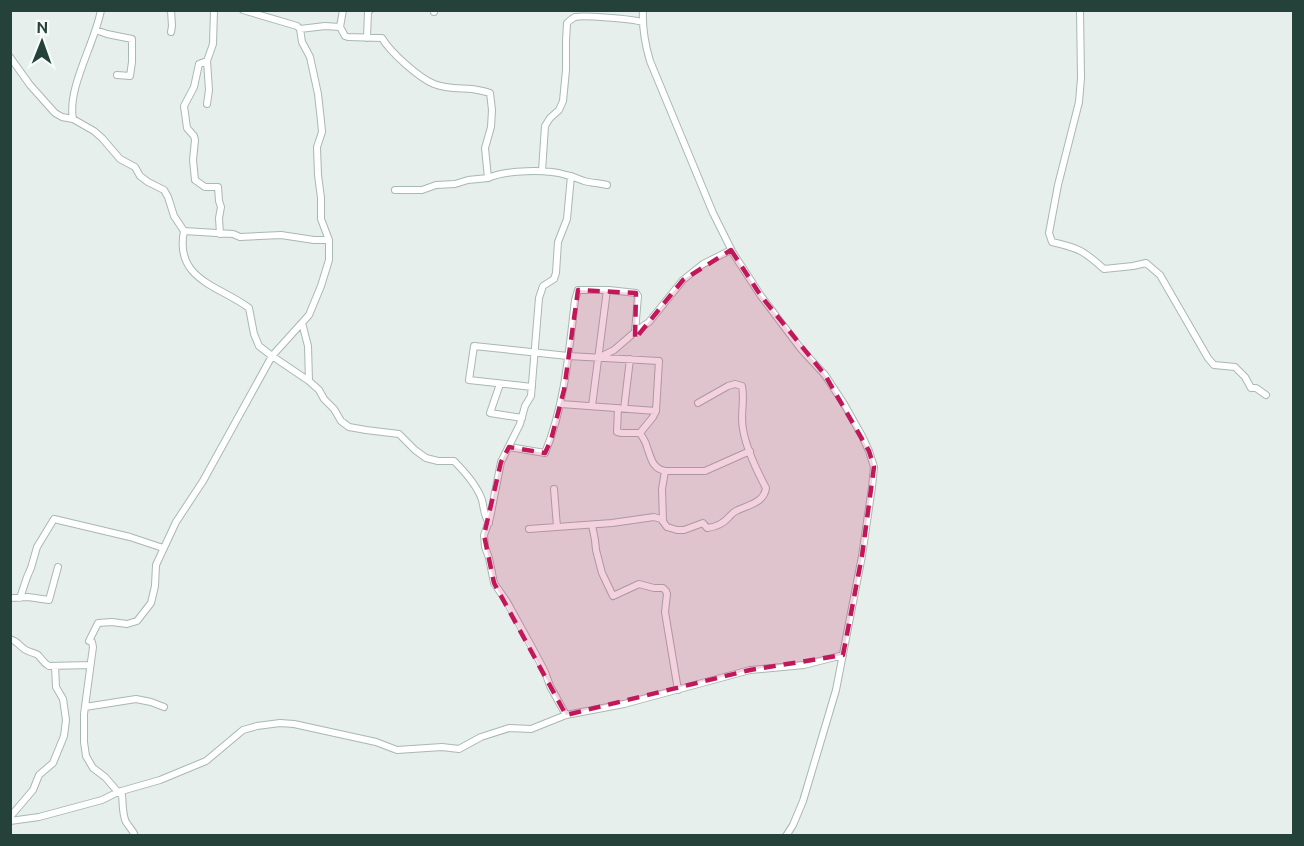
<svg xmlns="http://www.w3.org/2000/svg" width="1304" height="846" font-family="Ubuntu,sans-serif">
	<rect width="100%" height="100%" fill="#e6efeb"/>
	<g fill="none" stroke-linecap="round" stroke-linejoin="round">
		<!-- minor casing -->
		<g stroke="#a8b8b2" stroke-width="8">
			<path id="minor" d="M 434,10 L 434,12
				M 643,10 C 642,28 645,44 650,61 L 713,213 L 733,253 L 761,296 L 801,349 L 825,375 L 844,404 L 862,436 L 869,451 L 874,467 L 872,487 L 862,556 L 836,690 L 803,801 L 793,825 L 786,836
				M 1080,10 L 1081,78 L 1079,102 L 1058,185 L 1049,233 L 1052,242 C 1079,248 1084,251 1104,269 L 1133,266 L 1146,263 L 1160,275 L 1208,358 L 1214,365 L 1235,367 L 1245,377 L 1251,388 L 1256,388 L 1266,395
				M 340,27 L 343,10
				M 300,29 L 325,26 L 340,27 L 345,36 L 348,37 L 382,38 C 390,52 419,78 434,84 C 446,89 459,88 472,89 C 478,90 484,91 490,93 L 492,110 L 491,127 L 485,148 L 488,178 L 468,180 L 455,184 L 436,185 L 422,190 L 395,190
				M 96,30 L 107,34 L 132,39 L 132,62 L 130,76 L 117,75
				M 171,32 L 172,26 L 171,10
				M 367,38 L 368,11 L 370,10
				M 10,57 L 30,85 L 55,113 L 62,117 L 73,119 L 94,131 L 102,138 L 120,159 L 135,167 L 140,176 L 148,182 L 164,190 L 168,197 L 174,216 L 184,231 L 233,234 L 240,237 L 281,235 L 314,240 L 329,240
				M 207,61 L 199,64 L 194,87 L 184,106 L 187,128 L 194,136 L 195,140 L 193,160 L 195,180 L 205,187 L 218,187 L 219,201 L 221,207 L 219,218 L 220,234
				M 207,104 L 209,90 L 207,61 L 213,44 L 214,10
				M 73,119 C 67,88 95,43 101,10
				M 542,171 L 545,126 L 550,118 L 559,110 L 563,101 L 566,70 L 566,41 L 567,23 C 569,21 573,18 575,17 C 583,15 633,19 642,22
				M 488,178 C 506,170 547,169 566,175 C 572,176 578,179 584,181 C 591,183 599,183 607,185
				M 184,231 C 174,280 220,286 249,308 L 254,334 L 259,346 L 272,356 L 309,381 L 319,390 L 324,399 L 334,409 L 341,421 L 349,427 L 366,430 L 399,434 L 415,450 L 426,458 L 438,461 L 454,461 C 465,472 477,485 482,500 C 484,508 484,516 489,523
				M 302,323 L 308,346 L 309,381
				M 635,332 L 649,322 L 683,280 L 703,264 L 731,250
				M 500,384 L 490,413 L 522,418
				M 532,387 L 469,380 L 474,346 L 568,356 L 659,361 L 656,411 L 561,404
				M 592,406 L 607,290
				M 618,408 L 617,432 L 622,433 L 640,433
				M 624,409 L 630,359
				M 656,411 L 653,417 L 640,433 C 643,438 646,442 647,447 C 651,458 652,468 665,471
				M 509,447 L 545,453 C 565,404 569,351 575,300 L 578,290 L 609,290 L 636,293 L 638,296 L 635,332 L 614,350 L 602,356
				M 554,489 L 557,527
				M 663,521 L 662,489 L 665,471 L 705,471 L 750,451
				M 592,525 L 595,540 L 596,550 L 602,573 L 613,596 L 639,584 L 654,588 L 663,588 L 666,591 L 667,594 L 665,612 L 678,690
				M 529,529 L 612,523 L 654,517 L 661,519 L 667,527 L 677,530 L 684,530 L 703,523 L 707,528 C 716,527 723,524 729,517 C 732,514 732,513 736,511 C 748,505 764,503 766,488 C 757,471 746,448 743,429 C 740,415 745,401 742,386 L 735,384 L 728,386 L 698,403
				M 10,598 L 28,597 L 49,600 L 58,567
				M 20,598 L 27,577 L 31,568 L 37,547 L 54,519 L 130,537 L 163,548
				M 10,639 C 19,642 17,644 23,648 C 27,652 33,652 38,655 C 42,659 43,663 49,666 L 90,665
				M 85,707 L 136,699 L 151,702 L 164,707
				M 566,715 L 550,686 L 545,672 L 534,651 L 507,602 L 494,583 L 489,558 L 485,547 L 484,535 L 490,518 L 501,462 L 520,424 L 525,406 L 531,396 L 539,298 L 543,286 L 554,279 L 556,273 L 558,242 L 567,219 L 571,176
				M 10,817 L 33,790 L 39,775 L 53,763 L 64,736 L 66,720 L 63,699 L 56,687 L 55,666
				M 10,821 L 39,817 L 102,800 L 118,792 L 160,780 L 206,761 L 243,730 L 257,726 L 280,723 L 294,724 L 376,742 L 397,750 L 442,747 L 459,749 L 481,737 L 509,728 L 531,729 L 566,715 L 624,704 L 750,670 L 804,665 L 843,655
				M 135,836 C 133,830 129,827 126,822 C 122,814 123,803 122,795 L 118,792 L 105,777 L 93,768 L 86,756 L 84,742 L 84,714 L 93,647 L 92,642 L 89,641 L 98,623 L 112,622 L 127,624 L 137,621 L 151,603 L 155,586 L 156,565 L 176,522 L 203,481 L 272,356 L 309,315 L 321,286 L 329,260 L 329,240 L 321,219 L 321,198 L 318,175 L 317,147 L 322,132 L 321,121 L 318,94 L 310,57 L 302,42 L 300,29 L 297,26 L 243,10"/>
		</g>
		<!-- minor -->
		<use href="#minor" stroke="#fff" stroke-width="6"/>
	</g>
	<!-- marked area -->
	<path fill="#c2185b" fill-opacity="0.2" stroke="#c2185b" stroke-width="4.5" stroke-dasharray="12 8" stroke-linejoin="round" d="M 731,250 L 761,296 L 825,375 L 869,451 L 874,467 L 862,556 L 843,655 L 750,670 L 566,715 L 494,583 L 484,535 L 501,462 L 509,447 L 545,453 L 551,440 L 564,390 L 578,290 L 636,293 L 635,339 L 683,280 Z"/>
	<!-- border -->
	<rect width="1304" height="846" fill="none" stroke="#24423a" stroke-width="24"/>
	<!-- north arrow -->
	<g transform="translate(42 42) rotate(1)" stroke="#f7fbf9" stroke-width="4.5" paint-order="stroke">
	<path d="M0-4.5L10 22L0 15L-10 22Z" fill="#24423a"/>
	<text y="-9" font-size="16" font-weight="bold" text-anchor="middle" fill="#24423a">N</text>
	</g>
</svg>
